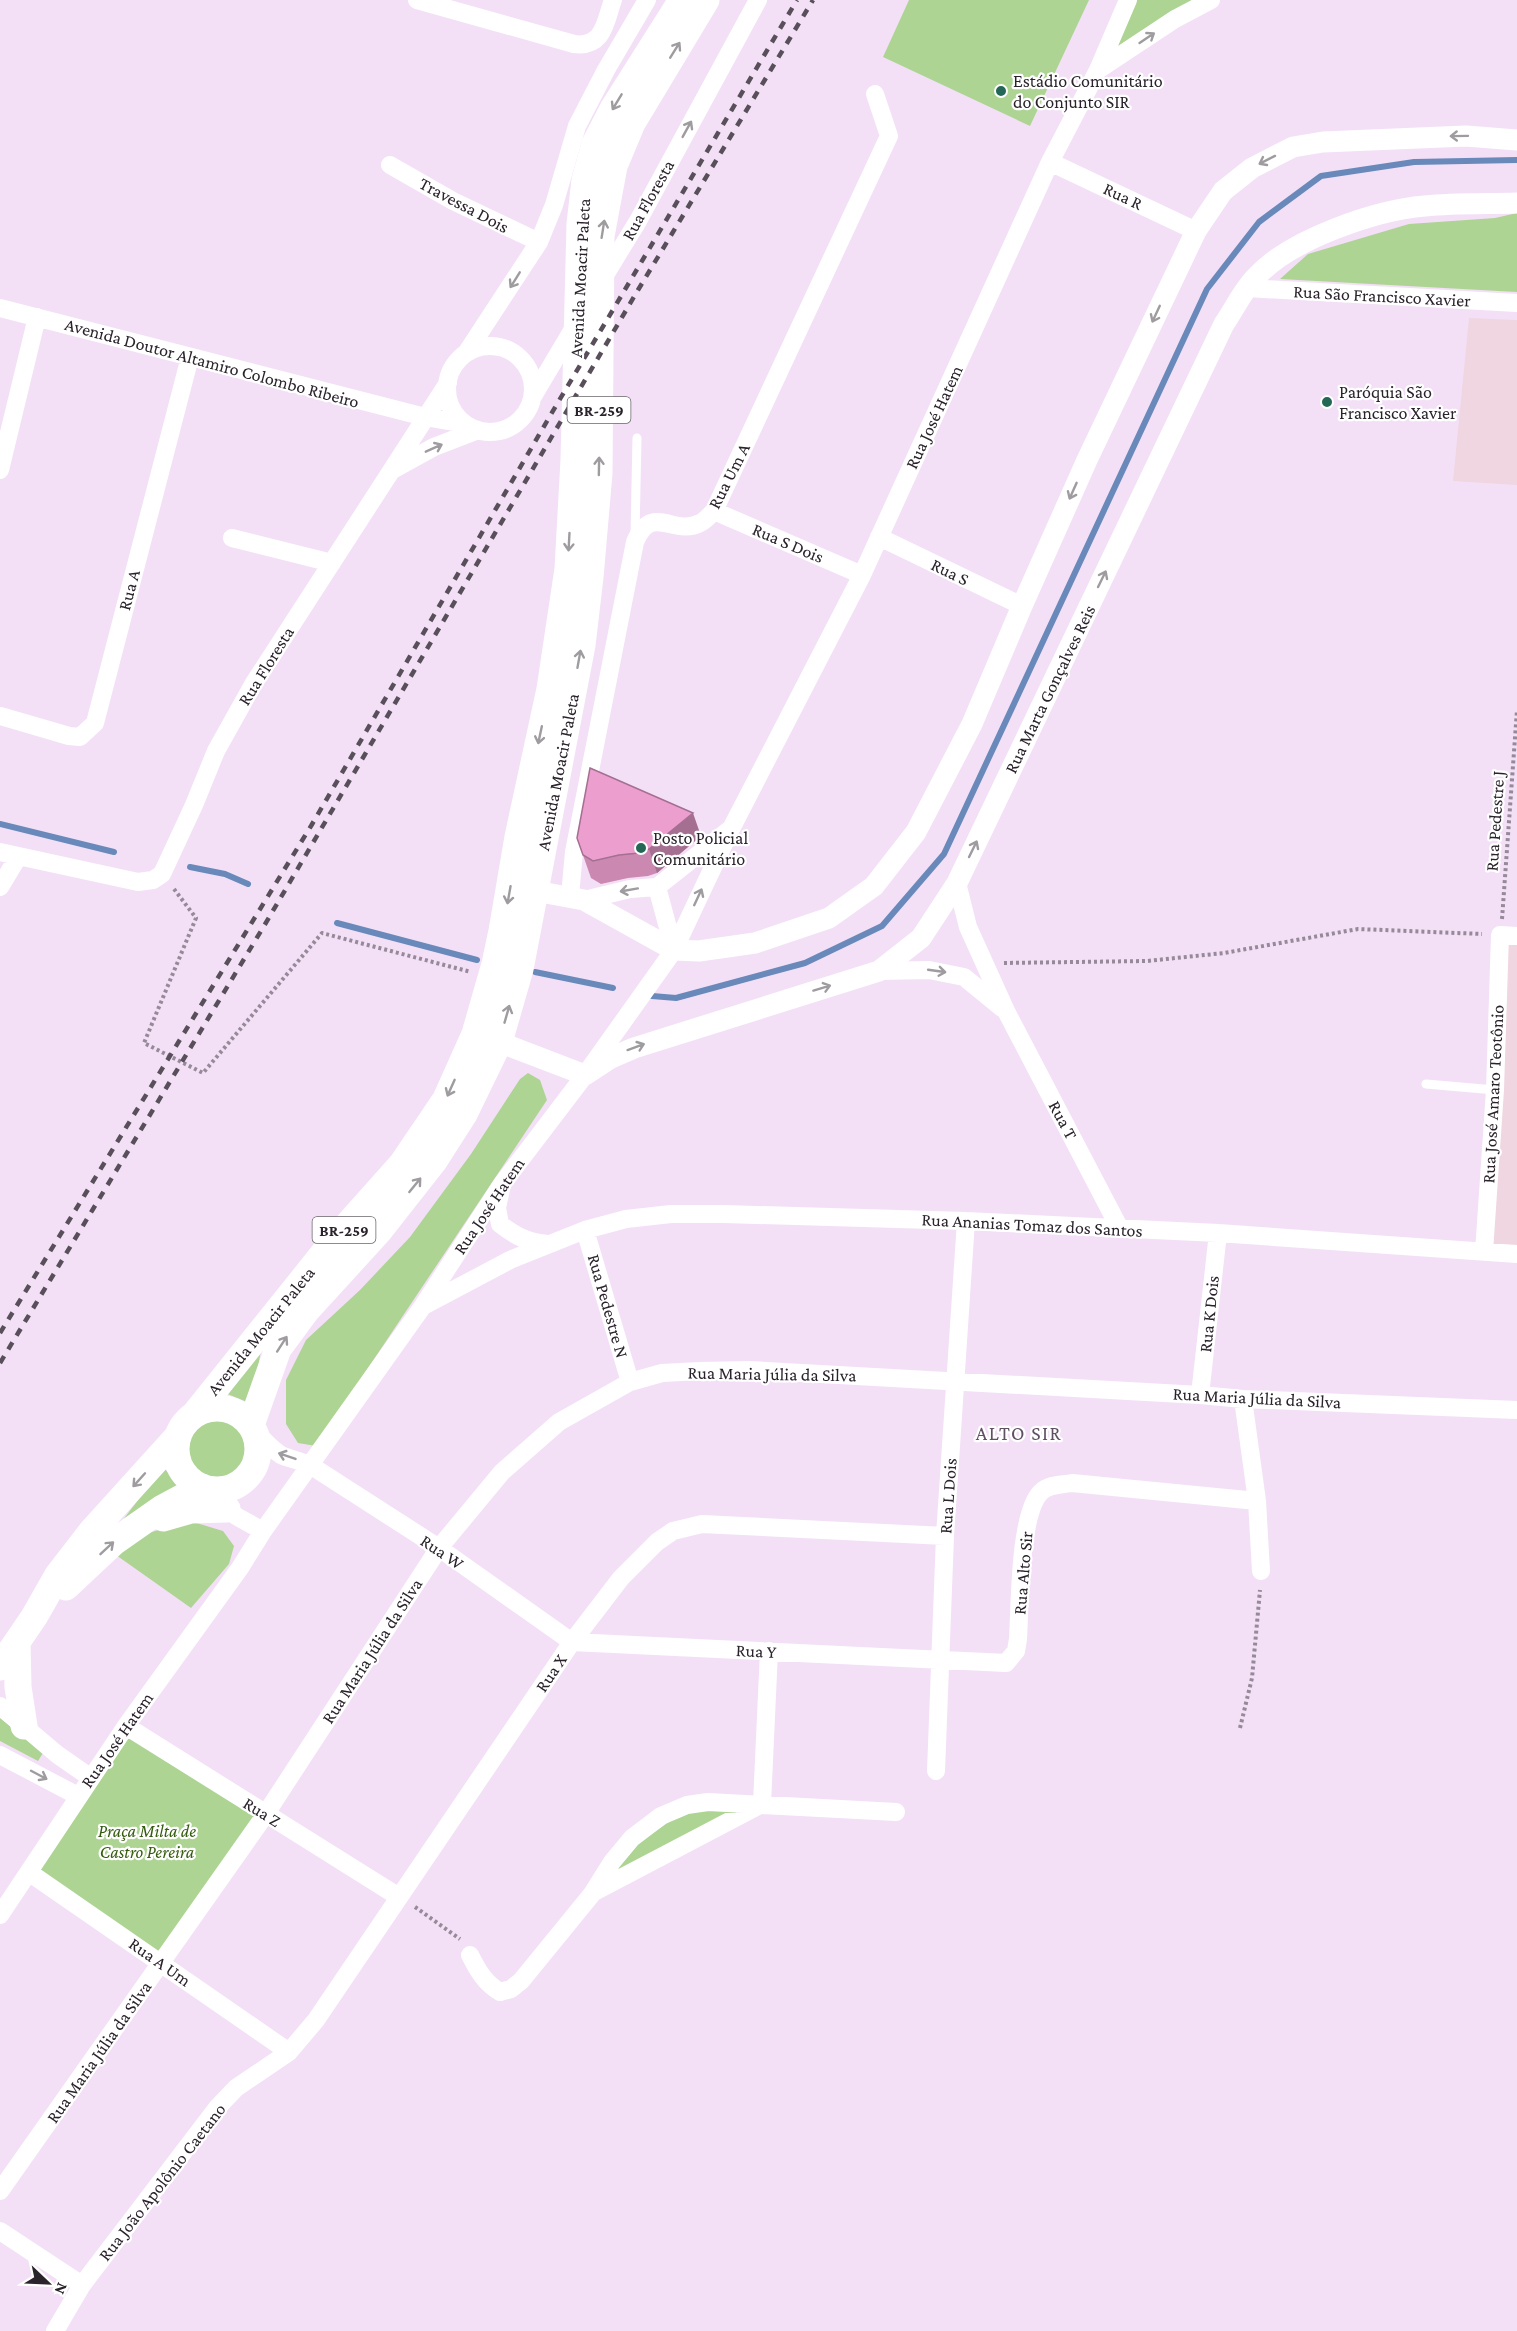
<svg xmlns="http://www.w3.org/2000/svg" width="1517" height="2331" font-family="'Crimson Pro',serif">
	<rect width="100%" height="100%" fill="#f3e0f7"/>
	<!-- education -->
	<path fill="#efd6e0" d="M 1469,318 L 1517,320 L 1517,485 L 1453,481 Z
		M 1500,935 L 1517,936 L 1517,1254 L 1484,1252 Z"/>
	<!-- green -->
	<path fill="#add493" d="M 909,0 L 1089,0 L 1030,126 L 883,57 Z
		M 1129,0 L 1202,0 L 1105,64 Z
		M 1517,213 L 1517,292 L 1280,279 L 1308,254 L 1409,224 L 1495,218 Z
		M 528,1073 L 540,1080 L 547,1100 L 316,1446 L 298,1443 L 286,1424 L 286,1380 L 306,1340 L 360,1290 L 410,1237 L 471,1154 L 520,1079 Z
		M 261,1350 L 252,1404 L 225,1393 Z
		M183 1449a35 35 0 1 1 70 0a35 35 0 1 1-70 0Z
		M 163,1467 L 181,1487 L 110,1537 Z
		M 190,1521 L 223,1531 L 234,1546 L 229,1564 L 191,1608 L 116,1555 L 148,1533 Z
		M 0,1718 L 43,1753 L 38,1761 L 0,1741 Z
		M 126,1726 L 265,1815 L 162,1963 L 30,1873 Z
		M 746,1807 L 603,1884 L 624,1853 L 689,1808 Z"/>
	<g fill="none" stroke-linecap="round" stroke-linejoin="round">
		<!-- stream -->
		<path stroke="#6989ba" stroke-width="6" d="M 0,824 L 114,852
			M 190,867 L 225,874 L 248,884
			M 337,923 L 477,960
			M 535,972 L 613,988
			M 652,996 L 676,998 L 805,963 L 882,926 L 944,854 L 1207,289 L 1259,222 L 1321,176 L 1414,162 L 1517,160"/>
		<!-- path -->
		<path stroke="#968999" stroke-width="4" stroke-dasharray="3 3" stroke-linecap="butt" d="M 174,889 L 196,918 L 144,1043 L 203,1073 L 322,933 L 471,972
			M 1502,919 L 1517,710
			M 1004,963 L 1147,961 L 1224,953 L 1358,929 L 1482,934
			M 1240,1728 L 1252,1678 L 1260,1590
			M 415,1907 L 460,1939"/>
		<!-- service -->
		<path stroke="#fff" stroke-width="9" d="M 635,534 L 637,438
			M 1426,1084 L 1495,1090"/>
		<!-- minor -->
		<path stroke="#fff" stroke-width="18" d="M 417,0 L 574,44 C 604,48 605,22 613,0
			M 1098,70 L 1175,19 L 1211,0
			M 1050,162 L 1196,231
			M 390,165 L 453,201 L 539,242
			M 602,280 L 638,221 L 758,0
			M 1247,288 L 1517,303
			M 0,308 L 425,417 L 465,424
			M447 389a43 43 0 1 1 86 0a43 43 0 1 1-86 0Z
			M 467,352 L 539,242 L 554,205 L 577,126 L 606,70 L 647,0
			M 532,398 L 576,324
			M 394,469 L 434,447 L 478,430
			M 0,470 L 37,317
			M 714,511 L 862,575
			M 879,537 L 1022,606
			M 232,538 L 332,563
			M 0,716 L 69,736 L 80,737 L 95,723 L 190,357
			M 0,852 L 138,882 L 153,880 L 162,874 L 194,805 L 216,751 L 254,683 L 448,383
			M 957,883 L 968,927 L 1006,1011 L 1120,1229
			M 0,887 L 18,857
			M 657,887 L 674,950
			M 570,896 L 574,852 L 635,542 C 652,502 674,537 700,523 C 705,521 710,515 714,511 L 889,136 L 875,94
			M 584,900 L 630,889 L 657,887 L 729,830
			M 879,971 L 929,970 L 964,977 L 1002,1008
			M 501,1189 L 497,1208 L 500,1224 C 515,1236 529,1243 548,1244
			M 585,1230 L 630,1382
			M 1484,1252 L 1495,1090 L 1500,935 L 1517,936
			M 425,1305 L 510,1260 L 585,1230 L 626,1219 L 671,1214 L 724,1214 L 966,1221 L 1218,1233 L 1517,1254
			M 1200,1395 L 1218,1233
			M 1243,1399 L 1257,1501 L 1261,1571
			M 255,1431 C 263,1439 271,1449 281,1455 C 290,1459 301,1461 310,1465 L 439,1548 L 572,1642
			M 220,1502 L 236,1516 L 263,1531
			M 572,1642 L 1006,1663 L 1016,1651 L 1018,1639 C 1020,1608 1019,1513 1041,1492 C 1049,1484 1061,1485 1072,1483 L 1257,1501
			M 0,1706 L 58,1755 L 91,1778
			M 126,1726 L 399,1897
			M 0,1755 L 78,1796
			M 936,1771 L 945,1536 L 966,1221
			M 30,1873 L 289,2052
			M 594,1892 L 762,1804 L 769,1651
			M 0,1915 L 126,1726 L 240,1568 L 263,1531 L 423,1306 L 502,1184 L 585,1075 L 674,950 L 731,829 L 862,575 L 1050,162 L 1098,70 L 1128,0
			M 470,1955 C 478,1971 485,1983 500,1992 L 511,1989 L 521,1981 L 592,1894 L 612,1862 L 632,1838 L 661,1816 L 687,1805 L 708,1802 L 896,1812
			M 0,2191 L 265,1815 L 439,1548 L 502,1472 L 559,1422 L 630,1382 L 662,1373 L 700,1371 L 750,1370 L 1200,1395 L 1243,1399 L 1517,1410
			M 0,2231 L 82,2285
			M 55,2331 L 82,2285 L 217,2108 L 236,2088 L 289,2052 L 316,2020 L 572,1642 L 621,1578 L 657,1542 L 673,1531 L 702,1524 L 945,1536"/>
		<!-- tertiary -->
		<path stroke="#fff" stroke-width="21" d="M 535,891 L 584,900 L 674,950 L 699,951 L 755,943 L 829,918 L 874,886 L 916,832 L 972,724 L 1022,606 L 1087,460 L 1196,231 L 1223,191 L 1252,168 L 1293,147 L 1323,142 L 1466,136 L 1517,140
			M 499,1042 L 585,1075 L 611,1058 L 634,1048 L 879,971 L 921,938 L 957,883 L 1224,324 C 1235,308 1244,288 1258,275 C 1292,239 1376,210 1425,206 C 1456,203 1487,204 1517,203"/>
		<!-- primary -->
		<path stroke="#fff" stroke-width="27" d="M176 1449a41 41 0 1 1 82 0a41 41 0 1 1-82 0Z
			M 195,1414 L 336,1238 L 402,1164 L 446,1099 L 475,1034 L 495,964 L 502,931 L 518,837 L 550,689 L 568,569 L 574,460 L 580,224 L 585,180 L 595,144 L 613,109 L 682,0
			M 251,1425 L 278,1349 L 306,1311 L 379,1231 L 434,1161 L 464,1114 L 499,1042 L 520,969 L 582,645 L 590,577 L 599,473 L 601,236 L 614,166 L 632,123 L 706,0
			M 163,1518 L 191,1510 L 227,1509
			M 66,1587 L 114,1542 L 161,1509 L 202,1487
			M 17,1642 L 18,1687 L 24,1726
			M 0,1667 L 34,1617 L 58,1575 L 92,1531 L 178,1436"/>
		<!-- rail -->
		<path stroke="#594f5a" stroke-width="4.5" stroke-dasharray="8 8" stroke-linecap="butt" d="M 0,1333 L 311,826 L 557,404 L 797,0
			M 0,1363 L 264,926 L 638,290 L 813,0"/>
	</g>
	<!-- wall -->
	<path fill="#cb89b2" d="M 701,836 L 657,873 L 648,876 L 628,878 L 601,884 L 591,878 L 577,838 Z"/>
	<!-- shaded-wall -->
	<path fill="#a56f91" d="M 693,813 L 701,836 L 657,873 L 649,849 Z"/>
	<!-- building -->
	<path fill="#ec9fcf" stroke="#a56f91" stroke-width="1.5" d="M 590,768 L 693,813 L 649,849 L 639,853 L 619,855 L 593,861 L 583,855 L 577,838 Z"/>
	<!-- one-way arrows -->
	<defs><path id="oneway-shaft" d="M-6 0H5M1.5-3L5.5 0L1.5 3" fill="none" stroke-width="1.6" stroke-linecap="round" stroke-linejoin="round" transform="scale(1.5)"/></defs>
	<g stroke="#9f9ca0">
		<use href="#oneway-shaft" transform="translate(1147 38) rotate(-34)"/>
		<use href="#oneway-shaft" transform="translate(675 50) rotate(-58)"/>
		<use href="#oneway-shaft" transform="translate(617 102) rotate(121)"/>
		<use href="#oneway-shaft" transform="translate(687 129) rotate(-61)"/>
		<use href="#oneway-shaft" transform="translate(1459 136) rotate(179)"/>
		<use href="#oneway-shaft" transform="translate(1267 160) rotate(153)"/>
		<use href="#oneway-shaft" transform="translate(603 229) rotate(-81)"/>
		<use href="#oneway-shaft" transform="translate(515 280) rotate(122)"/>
		<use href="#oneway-shaft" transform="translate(1156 314) rotate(115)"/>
		<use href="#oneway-shaft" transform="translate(434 448) rotate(-24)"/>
		<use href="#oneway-shaft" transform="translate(599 466) rotate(-89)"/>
		<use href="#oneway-shaft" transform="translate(1073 491) rotate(114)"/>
		<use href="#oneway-shaft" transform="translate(569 542) rotate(93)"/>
		<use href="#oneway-shaft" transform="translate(1102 579) rotate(-64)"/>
		<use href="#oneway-shaft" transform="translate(579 659) rotate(-80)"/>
		<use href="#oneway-shaft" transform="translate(540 735) rotate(102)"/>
		<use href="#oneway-shaft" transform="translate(973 849) rotate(-64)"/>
		<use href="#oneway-shaft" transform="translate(629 890) rotate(170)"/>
		<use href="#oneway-shaft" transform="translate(509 895) rotate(100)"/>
		<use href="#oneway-shaft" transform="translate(698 897) rotate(-65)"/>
		<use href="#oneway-shaft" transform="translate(937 971) rotate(8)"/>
		<use href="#oneway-shaft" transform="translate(822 988) rotate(-17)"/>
		<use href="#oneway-shaft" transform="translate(507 1014) rotate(-74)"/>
		<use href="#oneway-shaft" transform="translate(636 1047) rotate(-20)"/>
		<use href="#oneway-shaft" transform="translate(451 1088) rotate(114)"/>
		<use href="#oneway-shaft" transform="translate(415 1185) rotate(-51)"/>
		<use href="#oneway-shaft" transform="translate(282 1344) rotate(-57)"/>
		<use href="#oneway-shaft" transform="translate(287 1456) rotate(-161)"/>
		<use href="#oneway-shaft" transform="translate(139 1480) rotate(132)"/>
		<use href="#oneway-shaft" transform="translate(107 1548) rotate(-43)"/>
		<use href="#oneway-shaft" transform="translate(39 1775) rotate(28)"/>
	</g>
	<!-- markers -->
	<g fill="#246757" stroke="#fff" stroke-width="2">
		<circle cx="1001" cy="91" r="6"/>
		<circle cx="1327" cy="402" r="6"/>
		<circle cx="641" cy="848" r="6"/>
	</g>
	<g text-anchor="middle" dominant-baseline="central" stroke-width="4.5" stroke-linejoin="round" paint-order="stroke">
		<!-- shield labels -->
		<g fill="#fff" stroke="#6a656b" stroke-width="1.5">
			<rect x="567.5" y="397" width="63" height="26" rx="4.5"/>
			<rect x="312.5" y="1217" width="63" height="26" rx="4.5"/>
		</g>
		<g font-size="16" font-weight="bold" fill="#2a232b">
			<text x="599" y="410">BR-259</text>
			<text x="344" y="1230">BR-259</text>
		</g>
		<!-- poi labels -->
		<g font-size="18" fill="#2a232b" stroke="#fff" text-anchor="start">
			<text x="1013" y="81">Estádio Comunitário<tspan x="1013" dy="21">do Conjunto SIR</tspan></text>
			<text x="1339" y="392">Paróquia São<tspan x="1339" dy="21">Francisco Xavier</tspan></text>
			<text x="653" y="838">Posto Policial<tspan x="653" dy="21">Comunitário</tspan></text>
		</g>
		<!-- street labels -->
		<g font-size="18" fill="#2a232b" stroke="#fff">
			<text transform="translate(1123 196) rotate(25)">Rua R</text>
			<text transform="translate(648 200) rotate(-61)">Rua Floresta</text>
			<text transform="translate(464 205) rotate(28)">Travessa Dois</text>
			<text transform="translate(580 278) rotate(-87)">Avenida Moacir Paleta</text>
			<text transform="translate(1382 296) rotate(3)">Rua São Francisco Xavier</text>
			<text transform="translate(212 363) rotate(15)">Avenida Doutor Altamiro Colombo Ribeiro</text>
			<text transform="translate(934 417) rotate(-65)">Rua José Hatem</text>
			<text transform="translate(729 476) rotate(-63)">Rua Um A</text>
			<text transform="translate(788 543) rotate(23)">Rua S Dois</text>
			<text transform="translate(950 572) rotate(26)">Rua S</text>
			<text transform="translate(129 590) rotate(-75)">Rua A</text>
			<text transform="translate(266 666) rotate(-58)">Rua Floresta</text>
			<text transform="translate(1050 689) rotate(-64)">Rua Marta Gonçalves Reis</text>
			<text transform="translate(558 772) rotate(-79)">Avenida Moacir Paleta</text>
			<text transform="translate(1495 821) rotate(-86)">Rua Pedestre J</text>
			<text transform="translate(1493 1094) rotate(-87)">Rua José Amaro Teotônio</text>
			<text transform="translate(1063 1120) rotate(62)">Rua T</text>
			<text transform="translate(489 1206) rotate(-56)">Rua José Hatem</text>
			<text transform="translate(1032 1225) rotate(3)">Rua Ananias Tomaz dos Santos</text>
			<text transform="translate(608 1306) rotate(74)">Rua Pedestre N</text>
			<text transform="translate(1209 1314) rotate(-84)">Rua K Dois</text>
			<text transform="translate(261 1331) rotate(-51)">Avenida Moacir Paleta</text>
			<text transform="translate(772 1374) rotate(1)">Rua Maria Júlia da Silva</text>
			<text transform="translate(1257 1398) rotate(3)">Rua Maria Júlia da Silva</text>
			<text transform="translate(948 1496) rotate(-86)">Rua L Dois</text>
			<text transform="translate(442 1552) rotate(34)">Rua W</text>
			<text transform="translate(1023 1573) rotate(-85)">Rua Alto Sir</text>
			<text transform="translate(372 1651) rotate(-57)">Rua Maria Júlia da Silva</text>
			<text transform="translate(756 1651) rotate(3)">Rua Y</text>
			<text transform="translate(551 1673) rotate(-56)">Rua X</text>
			<text transform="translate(117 1740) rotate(-55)">Rua José Hatem</text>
			<text transform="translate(262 1812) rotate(32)">Rua Z</text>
			<text transform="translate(160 1962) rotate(35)">Rua A Um</text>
			<text transform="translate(99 2052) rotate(-55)">Rua Maria Júlia da Silva</text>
			<text transform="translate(162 2182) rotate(-52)">Rua João Apolônio Caetano</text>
		</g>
		<!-- park labels -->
		<g font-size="18" font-style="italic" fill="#345b0e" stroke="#fff">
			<text x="147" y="1831">Praça Milta de<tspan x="147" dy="21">Castro Pereira</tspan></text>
		</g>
		<!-- neighbourhood labels -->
		<g font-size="20" letter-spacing="1.5" fill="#605063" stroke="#fff">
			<text x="1019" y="1433">ALTO SIR</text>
		</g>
	</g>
	<!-- north arrow -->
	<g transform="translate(48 2283) rotate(113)" stroke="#ffffff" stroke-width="4.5" paint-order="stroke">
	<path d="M0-4.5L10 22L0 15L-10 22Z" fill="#2a232b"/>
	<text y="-9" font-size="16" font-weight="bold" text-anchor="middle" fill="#2a232b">N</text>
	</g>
</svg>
